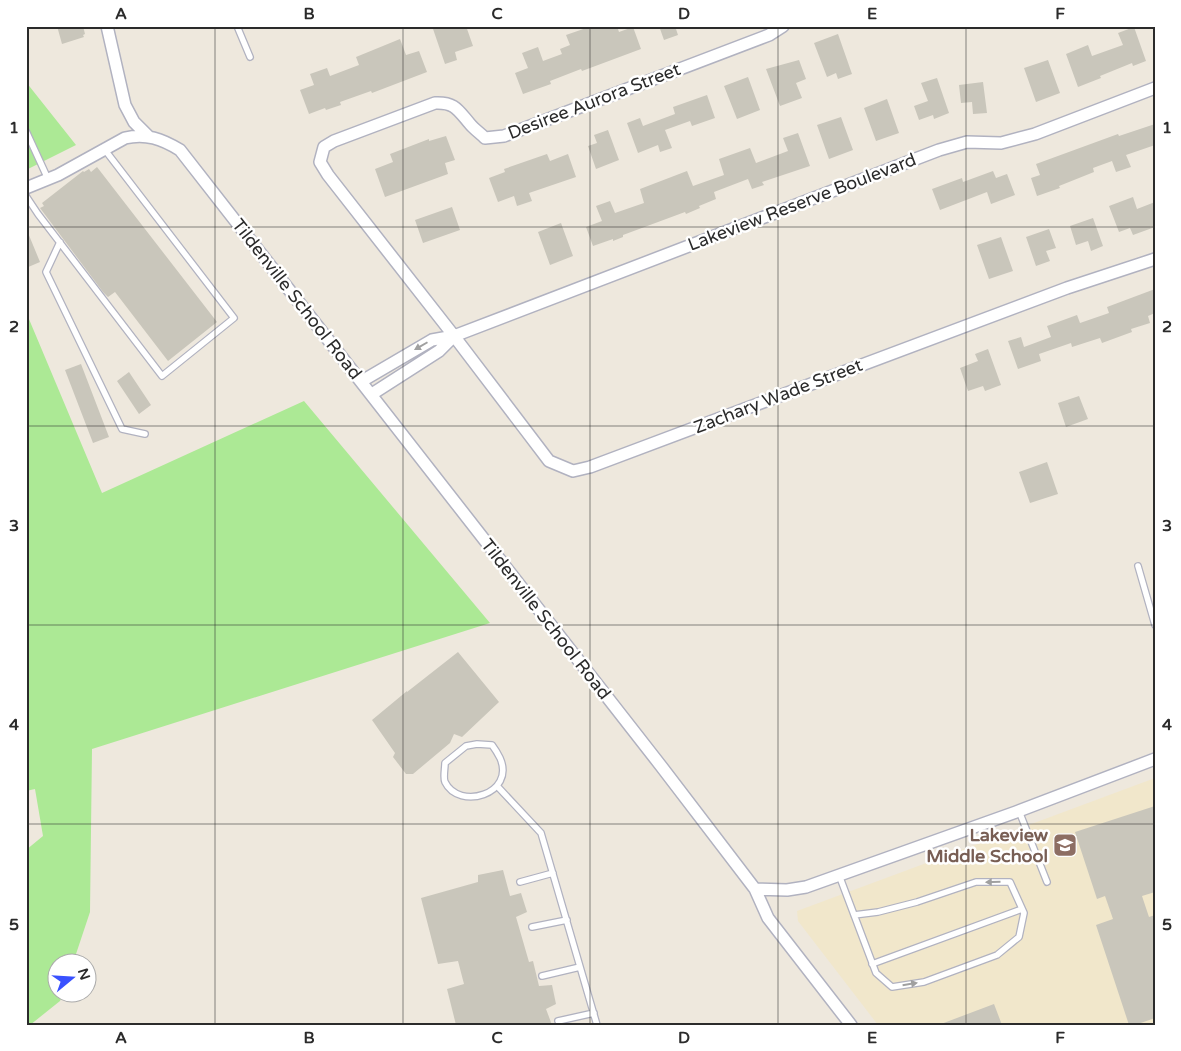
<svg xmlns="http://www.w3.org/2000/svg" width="1181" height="1051" font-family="'Varela Round',sans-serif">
	<rect width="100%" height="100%" fill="#eee8dd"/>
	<!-- education -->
	<path fill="#f1e7cb" d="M 1155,778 L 1155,1025 L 878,1025 L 798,921 L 797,911 Z"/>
	<!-- green -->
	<path fill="#ace995" d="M 26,82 L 76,145 L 26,170 Z
		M 26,312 L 102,493 L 304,401 L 490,623 L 92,749 L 90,912 L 73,963 L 58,964 L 58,994 L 63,994 L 60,1001 L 30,1025 L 26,1025 L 26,850 L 43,836 L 35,789 L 26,791 Z"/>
	<!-- building -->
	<path fill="#c9c6bb" d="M 57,26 L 83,26 L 85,34 L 83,35 L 84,37 L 62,44 Z
		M 432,26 L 466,26 L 473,46 L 455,52 L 457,60 L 445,64 Z
		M 592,26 L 617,26 L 619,32 L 633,27 L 641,49 L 582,71 L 581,69 L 550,81 L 551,84 L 523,94 L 515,73 L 528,68 L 522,53 L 538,47 L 543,61 L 562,54 L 560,49 L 570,45 L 566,35 Z
		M 659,26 L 675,26 L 678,35 L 664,40 Z
		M 1134,27 L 1146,61 L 1133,66 L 1132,63 L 1100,76 L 1101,78 L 1078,87 L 1066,54 L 1088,45 L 1092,56 L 1123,45 L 1118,33 Z
		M 838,34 L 852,74 L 838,79 L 836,73 L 827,77 L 814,43 Z
		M 400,39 L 406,55 L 419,51 L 427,72 L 372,93 L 371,91 L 340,102 L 341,105 L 326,110 L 325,108 L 309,114 L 300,90 L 314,85 L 310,74 L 327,68 L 330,76 L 359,65 L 356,57 Z
		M 799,60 L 806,79 L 796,83 L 802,98 L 780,106 L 766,69 Z
		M 1048,60 L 1060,93 L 1036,102 L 1024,68 Z
		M 748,77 L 760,110 L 737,119 L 724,86 Z
		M 937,78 L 949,113 L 934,119 L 933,115 L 919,120 L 914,106 L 928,101 L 921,83 Z
		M 983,82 L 987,113 L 973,114 L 972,102 L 961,103 L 959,85 Z
		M 707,95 L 715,118 L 692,126 L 690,121 L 665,130 L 672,148 L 660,152 L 658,145 L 638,153 L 627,123 L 640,118 L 643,126 L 675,114 L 673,107 Z
		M 887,99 L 899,133 L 876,141 L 864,108 Z
		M 841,117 L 853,150 L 829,159 L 817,125 Z
		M 1155,124 L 1155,145 L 1126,155 L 1131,167 L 1116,172 L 1112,161 L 1093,168 L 1094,172 L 1059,186 L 1060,188 L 1037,196 L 1031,178 L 1040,175 L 1036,164 L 1118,134 L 1119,136 Z
		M 608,130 L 619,160 L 596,169 L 588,146 L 597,143 L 594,135 Z
		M 798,133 L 810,166 L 762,182 L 764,185 L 752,189 L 748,179 L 714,192 L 716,199 L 699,206 L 700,208 L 686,214 L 685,212 L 623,235 L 623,237 L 613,241 L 613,239 L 593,246 L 586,227 L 602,221 L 596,206 L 610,201 L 615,213 L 644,203 L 640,189 L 687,171 L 693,186 L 724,175 L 719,159 L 750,148 L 756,163 L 788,151 L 783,138 Z
		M 446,136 L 455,160 L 445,163 L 448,174 L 385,197 L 375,169 L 393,162 L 390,154 L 429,139 L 429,141 Z
		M 547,154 L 550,161 L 568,154 L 576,177 L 529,193 L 532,201 L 517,206 L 514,196 L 498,202 L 489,178 L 505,172 L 504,169 Z
		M 97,167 L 217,322 L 168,361 L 115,292 L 108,297 L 103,292 L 40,208 L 44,206 L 42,203 L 83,171 L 84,172 L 89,169 L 91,172 Z
		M 993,171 L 996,178 L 1007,174 L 1015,195 L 991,204 L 987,192 L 940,210 L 932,189 L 962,178 L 963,182 Z
		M 1133,197 L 1137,209 L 1155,202 L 1155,227 L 1133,235 L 1130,228 L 1119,232 L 1109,206 Z
		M 452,207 L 460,230 L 423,243 L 415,220 Z
		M 1093,218 L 1103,246 L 1091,251 L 1088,241 L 1076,245 L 1070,226 Z
		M 561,223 L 573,256 L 550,265 L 538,232 Z
		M 26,228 L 40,262 L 26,268 Z
		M 1049,229 L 1056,248 L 1046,251 L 1050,261 L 1036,266 L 1026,237 Z
		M 1001,237 L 1013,271 L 989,279 L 977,245 Z
		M 1155,289 L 1155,313 L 1148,316 L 1150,323 L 1131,329 L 1132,332 L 1102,343 L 1100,338 L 1072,347 L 1071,343 L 1039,354 L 1041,361 L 1018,369 L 1008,341 L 1021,337 L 1024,347 L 1051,337 L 1047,326 L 1077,315 L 1080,323 L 1109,313 L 1107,307 Z
		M 988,349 L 1001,385 L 985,391 L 983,386 L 968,391 L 960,368 L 978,361 L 975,354 Z
		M 81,364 L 109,437 L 93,443 L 65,370 Z
		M 129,372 L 151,405 L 139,414 L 117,381 Z
		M 1079,396 L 1088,419 L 1066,427 L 1058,403 Z
		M 1047,462 L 1058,494 L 1030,503 L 1019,472 Z
		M 458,652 L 499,702 L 462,737 L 454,734 L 450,743 L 413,774 L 406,774 L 393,757 L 395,753 L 372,720 L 407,691 L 407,692 Z
		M 1155,806 L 1155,892 L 1142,896 L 1149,917 L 1155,915 L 1155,1018 L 1135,1025 L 1129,1025 L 1096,925 L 1113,919 L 1105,896 L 1097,899 L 1075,832 Z
		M 503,870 L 510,896 L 521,893 L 527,912 L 516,917 L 529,962 L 533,961 L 539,986 L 552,985 L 556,1004 L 546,1009 L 552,1025 L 456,1025 L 447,989 L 464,984 L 458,961 L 438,964 L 421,898 L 478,882 L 478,875 Z
		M 994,1004 L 1002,1025 L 941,1025 L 941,1024 Z"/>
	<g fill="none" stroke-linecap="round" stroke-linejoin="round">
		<!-- service casing -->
		<g stroke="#b1b2c0" stroke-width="8">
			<path id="service" d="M 237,26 L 250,57
				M 26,131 L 48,179
				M 26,196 L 38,214 L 162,376 L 234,318 L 105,150
				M 60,242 L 46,272 L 122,429 L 145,434
				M 1138,566 L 1155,625
				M 477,744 L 492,745 C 495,749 498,754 500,758 C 516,794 459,811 445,782 C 443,778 445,769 445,763 L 466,746 Z
				M 498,787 L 541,833 L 597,1025
				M 1019,811 L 1047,882
				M 839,875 L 876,973 L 892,987 L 924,982 L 997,955 L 1019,937 L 1024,913 L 1010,882 L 976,882 L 917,902 L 878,912 L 854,915
				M 520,882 L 553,873
				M 532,927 L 567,920
				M 872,964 L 1022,909
				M 542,976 L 580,967
				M 558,1021 L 594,1013"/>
		</g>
		<!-- minor casing -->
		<g stroke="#b1b2c0" stroke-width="14">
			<path id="minor" d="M 107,26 L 125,105 L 134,122 L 148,136
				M 783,26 L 769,35 L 504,136 L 485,138 C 480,133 474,129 470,124 C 458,110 455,102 435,103 L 334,141 L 324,147 L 320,162 L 328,175 L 454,336 L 549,461 L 573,471 L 590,467 L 1067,288 L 1155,259
				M 26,188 L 58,175 L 125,138 C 146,133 162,139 180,150 L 661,766 L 755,889 L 768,918 L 851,1025
				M 362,381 L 432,340 L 454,336 L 939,150 L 967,142 L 1001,143 L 1035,134 L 1155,88
				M 372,394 L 439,351 L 454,336
				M 755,889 L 787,890 L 806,887 L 1016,812 L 1155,759"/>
		</g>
		<!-- service -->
		<use href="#service" stroke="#fff" stroke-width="5.5"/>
		<!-- minor -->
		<use href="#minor" stroke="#fff" stroke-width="11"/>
	</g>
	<!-- one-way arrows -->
	<defs><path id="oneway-solid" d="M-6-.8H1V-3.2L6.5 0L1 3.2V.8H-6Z" transform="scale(1.25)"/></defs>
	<g fill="#a0a0a0">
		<use href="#oneway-solid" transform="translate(421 346) rotate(150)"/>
		<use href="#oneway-solid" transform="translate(993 882) rotate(179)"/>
		<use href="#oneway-solid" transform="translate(910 984) rotate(-9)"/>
	</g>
	<!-- grid -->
	<path fill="none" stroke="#2b2b2b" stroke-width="1" stroke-opacity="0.55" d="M 215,26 L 215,1025M 403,26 L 403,1025M 590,26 L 590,1025M 778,26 L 778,1025M 966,26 L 966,1025M 26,227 L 1155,227M 26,426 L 1155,426M 26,625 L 1155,625M 26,824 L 1155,824"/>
	<!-- icons -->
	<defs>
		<g id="school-square" transform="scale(1.25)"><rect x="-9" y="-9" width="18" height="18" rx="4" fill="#8d6e63" stroke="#fff"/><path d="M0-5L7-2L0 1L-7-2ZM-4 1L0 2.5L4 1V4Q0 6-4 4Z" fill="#fff"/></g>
	</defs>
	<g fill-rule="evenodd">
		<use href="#school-square" x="1065" y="845"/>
	</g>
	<g text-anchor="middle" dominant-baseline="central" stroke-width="5" stroke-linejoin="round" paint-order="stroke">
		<!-- street labels -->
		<g font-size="18" fill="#2b2b2b" stroke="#fff">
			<text transform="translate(594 101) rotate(-21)">Desiree Aurora Street</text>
			<text transform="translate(802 202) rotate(-21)">Lakeview Reserve Boulevard</text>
			<text transform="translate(297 299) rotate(52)">Tildenville School Road</text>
			<text transform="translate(778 396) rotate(-21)">Zachary Wade Street</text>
			<text transform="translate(546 619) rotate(52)">Tildenville School Road</text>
		</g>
		<!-- education labels -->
		<g font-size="18" font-weight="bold" fill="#785e54" stroke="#fff" text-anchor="end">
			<text x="1048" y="835">Lakeview<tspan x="1048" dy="21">Middle School</tspan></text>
		</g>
	</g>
	<!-- border -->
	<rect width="1181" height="1051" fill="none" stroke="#ffffff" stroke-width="55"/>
	<!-- north arrow -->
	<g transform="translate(72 978) rotate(72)"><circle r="24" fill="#ffffff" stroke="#aaaaaa"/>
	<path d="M0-4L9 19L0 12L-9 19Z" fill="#3951ff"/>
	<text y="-8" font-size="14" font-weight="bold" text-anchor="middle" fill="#2b2b2b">N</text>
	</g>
	<rect x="28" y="28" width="1126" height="996" fill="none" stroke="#2b2b2b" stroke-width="2"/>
	<g font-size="16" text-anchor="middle" font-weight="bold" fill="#2b2b2b">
		<text x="121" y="19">A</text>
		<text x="309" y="19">B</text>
		<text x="497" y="19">C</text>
		<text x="684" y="19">D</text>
		<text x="872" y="19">E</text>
		<text x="1060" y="19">F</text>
		<text x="14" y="133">1</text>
		<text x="1167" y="133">1</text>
		<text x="14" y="332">2</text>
		<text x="1167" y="332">2</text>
		<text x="14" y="531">3</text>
		<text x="1167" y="531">3</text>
		<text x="14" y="730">4</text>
		<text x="1167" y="730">4</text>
		<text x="14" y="930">5</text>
		<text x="1167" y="930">5</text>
		<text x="121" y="1043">A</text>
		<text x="309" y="1043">B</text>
		<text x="497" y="1043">C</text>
		<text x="684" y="1043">D</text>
		<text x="872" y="1043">E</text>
		<text x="1060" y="1043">F</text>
	</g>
</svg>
